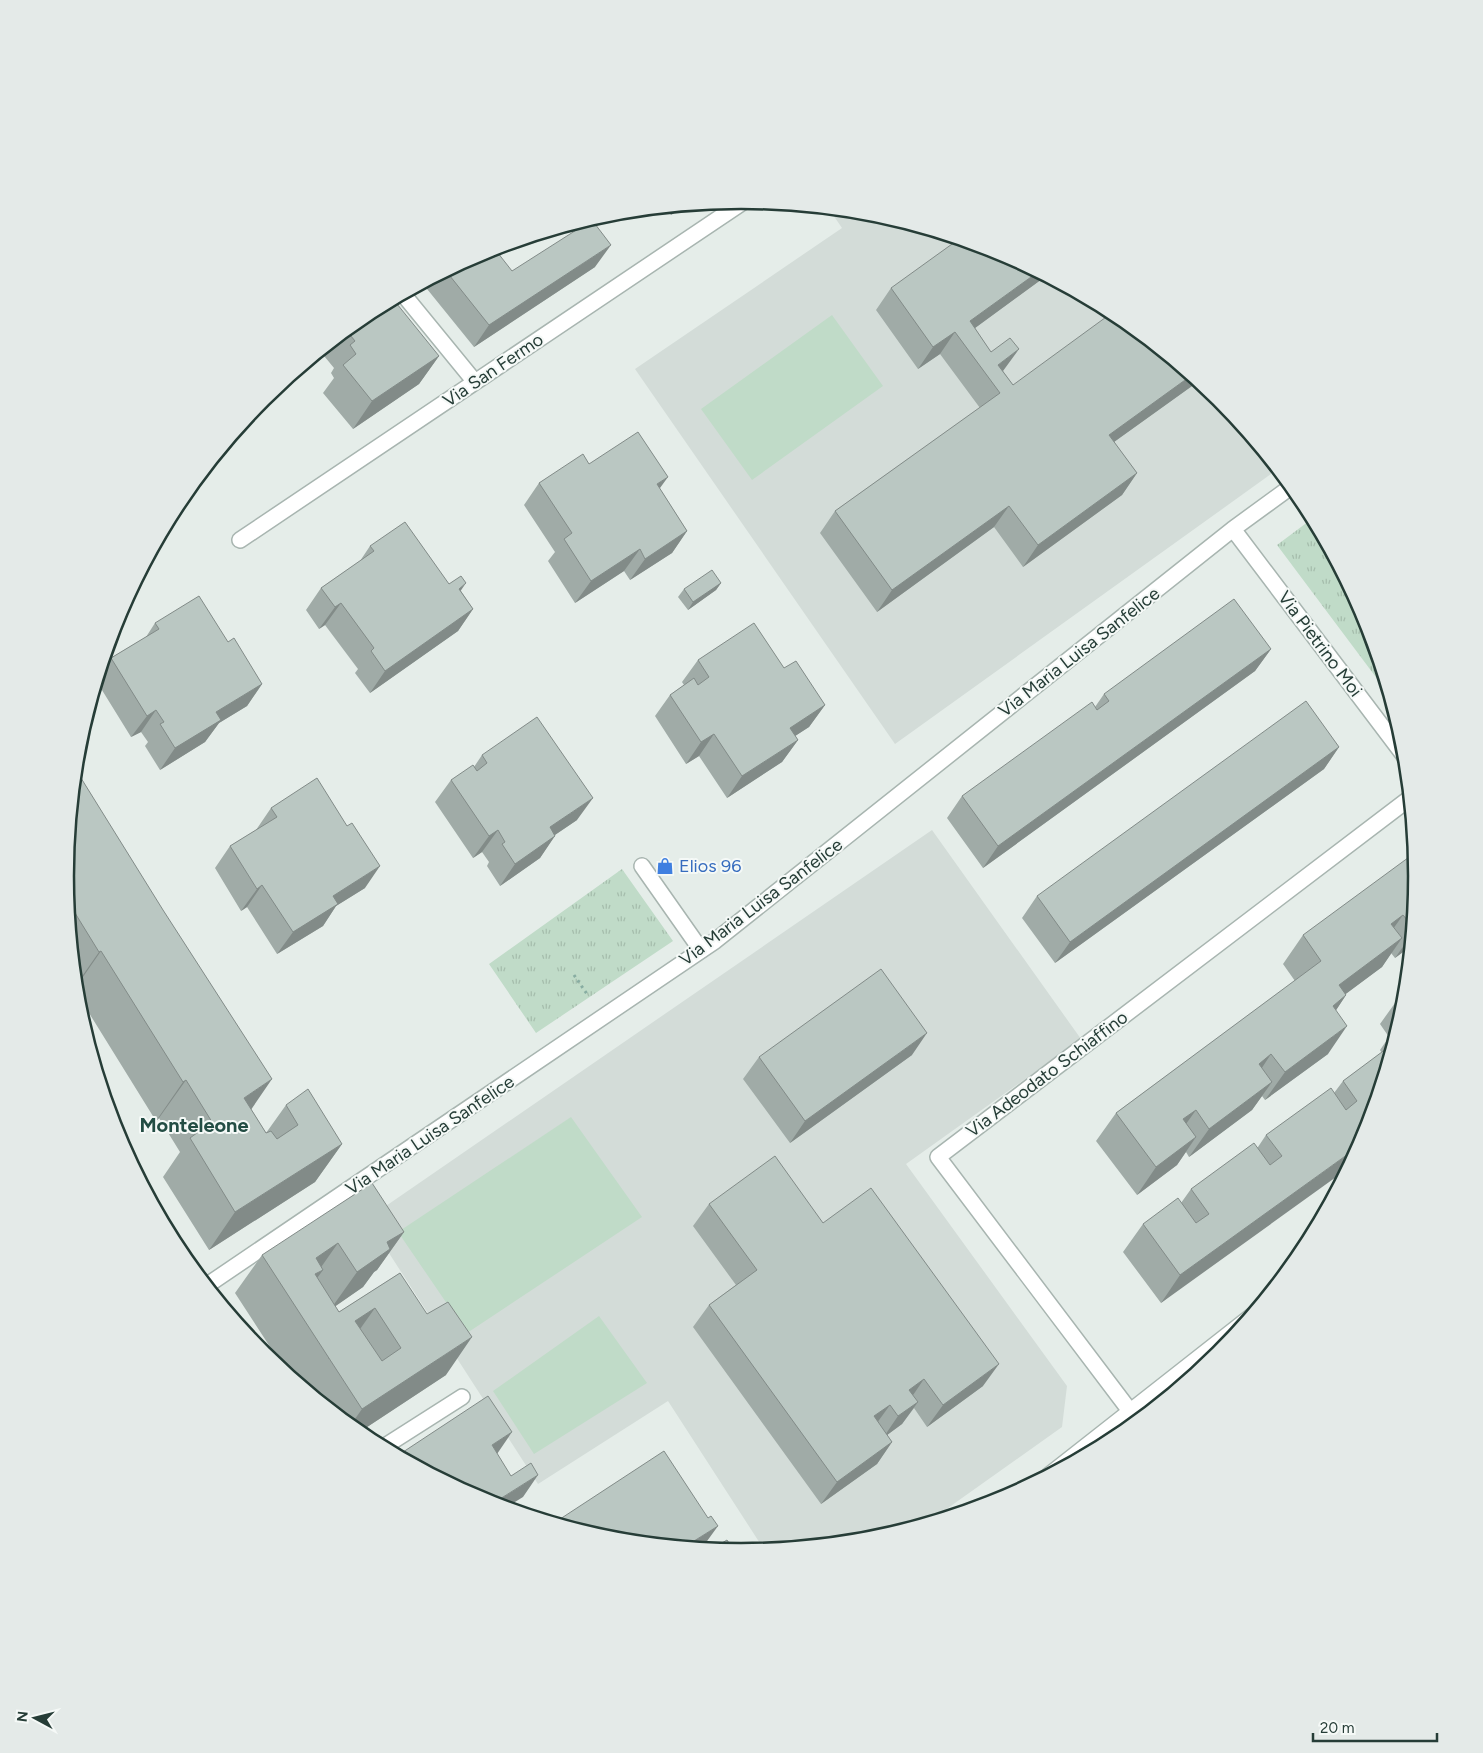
<svg xmlns="http://www.w3.org/2000/svg" width="1483" height="1753" font-family="Figtree,sans-serif">
	<defs>
		<pattern id="park-tufts" width="24" height="20" patternUnits="userSpaceOnUse" patternTransform="scale(1.25)"><rect width="24" height="20" fill="#c0dbc8"/><path d="M3 7l-1-3M5 7V3M7 7l1-3M15 17l-1-3M17 17v-4M19 17l1-3" fill="none" stroke="#a5bdac"/></pattern>
	</defs>
	<rect width="100%" height="100%" fill="#e5ede9"/>
	<!-- built -->
	<path fill="#d3dcd8" d="M 829,209 L 874,213 L 1001,252 L 1118,314 L 1220,398 L 1278,469 L 895,744 L 635,369 L 842,228 Z
		M 932,830 L 1081,1039 L 906,1164 L 1067,1386 L 1062,1427 L 924,1525 L 873,1540 L 765,1551 L 668,1401 L 538,1484 L 367,1219 Z"/>
	<!-- grass -->
	<path fill="#c0dbc8" d="M 832,315 L 883,386 L 752,480 L 701,409 Z
		M 571,1117 L 642,1217 L 467,1333 L 398,1232 Z
		M 599,1316 L 647,1383 L 534,1454 L 493,1391 Z"/>
	<!-- park -->
	<path fill="url(#park-tufts)" d="M 1313,518 L 1367,618 L 1390,696 L 1277,545 Z
		M 622,869 L 673,941 L 536,1033 L 489,964 Z"/>
	<g fill="none" stroke-linecap="round" stroke-linejoin="round">
		<!-- lane casing -->
		<g stroke="#a8b5b0" stroke-width="18">
			<path id="lane" d="M 642,866 L 701,950"/>
		</g>
		<!-- street casing -->
		<g stroke="#a8b5b0" stroke-width="18">
			<path id="street" d="M 403,294 L 475,382
				M 1233,529 L 1406,758
				M 240,540 L 746,200
				M 206,1286 L 715,941 L 1233,529 L 1292,486
				M 1130,1411 L 938,1157 L 1410,798
				M 382,1448 L 462,1397
				M 1048,1476 L 1253,1315"/>
		</g>
		<!-- path -->
		<path stroke="#88ada2" stroke-width="3" stroke-dasharray="2.5 4" stroke-linecap="butt" d="M 574,975 L 587,994"/>
		<!-- lane -->
		<use href="#lane" stroke="#fff" stroke-width="15"/>
		<!-- street -->
		<use href="#street" stroke="#fff" stroke-width="15"/>
	</g>
	<!-- wall -->
	<path fill="#a0aba7" d="M 685,206 L 671,215 L 665,208 Z
		M 483,251 L 512,271 L 595,267 L 474,347 L 423,284 Z
		M 1042,279 L 975,328 L 1003,371 L 1013,385 L 1199,381 L 1114,442 L 1137,473 L 1122,495 L 1023,567 L 994,527 L 877,612 L 820,533 L 835,511 L 980,408 L 940,354 L 918,369 L 876,310 L 891,288 Z
		M 366,314 L 439,356 L 419,384 L 353,429 L 323,393 L 334,378 L 331,373 L 334,368 L 320,351 Z
		M 589,464 L 660,489 L 687,531 L 672,553 L 630,580 L 624,571 L 575,603 L 548,561 L 555,552 L 524,505 L 539,483 Z
		M 370,546 L 449,584 L 461,591 L 473,609 L 458,631 L 370,693 L 355,673 L 358,669 L 325,625 L 319,629 L 306,610 L 321,588 L 360,561 Z
		M 721,583 L 716,590 L 688,610 L 678,597 L 684,589 Z
		M 155,623 L 228,642 L 262,684 L 247,706 L 219,723 L 205,742 L 160,770 L 145,746 L 148,742 L 141,732 L 131,737 L 97,682 L 99,675 L 111,658 L 146,637 Z
		M 1271,649 L 1255,671 L 983,868 L 947,818 L 962,796 L 1095,707 L 1104,694 Z
		M 698,660 L 784,668 L 825,705 L 809,727 L 795,736 L 798,740 L 782,762 L 727,798 L 699,756 L 686,764 L 655,716 L 670,695 L 684,685 L 682,682 Z
		M 1339,747 L 1324,769 L 1055,963 L 1022,918 L 1037,896 Z
		M 482,755 L 577,820 L 555,835 L 540,858 L 500,886 L 487,866 L 489,862 L 482,852 L 473,858 L 435,802 L 451,780 L 474,767 Z
		M 271,808 L 365,888 L 336,906 L 323,926 L 277,954 L 247,907 L 241,911 L 215,868 L 230,846 L 256,830 Z
		M 65,876 L 251,1109 L 266,1133 L 286,1105 L 342,1144 L 315,1182 L 209,1250 L 163,1177 L 180,1152 L 159,1118 L 156,1121 L 76,992 Z
		M 1418,877 L 1411,946 L 1395,958 L 1391,953 L 1382,967 L 1345,994 L 1346,995 L 1336,1010 L 1328,1054 L 1265,1100 L 1262,1096 L 1252,1110 L 1189,1157 L 1186,1152 L 1177,1165 L 1137,1195 L 1096,1141 L 1116,1113 L 1295,981 L 1283,964 L 1303,935 Z
		M 1407,991 L 1405,1009 L 1366,1136 L 1161,1303 L 1123,1252 L 1143,1224 L 1181,1203 L 1191,1189 L 1258,1147 L 1266,1135 L 1334,1093 L 1343,1081 L 1382,1053 L 1380,1050 L 1389,1037 L 1380,1024 L 1400,996 Z
		M 912,1055 L 790,1143 L 743,1079 L 759,1057 Z
		M 709,1204 L 823,1223 L 983,1386 L 927,1427 L 914,1408 L 902,1424 L 887,1435 L 892,1442 L 877,1464 L 821,1504 L 693,1327 L 709,1305 L 736,1285 L 693,1226 Z
		M 404,1232 L 377,1270 L 374,1272 L 363,1287 L 335,1306 L 339,1312 L 400,1273 L 446,1375 L 358,1433 L 289,1376 L 235,1293 L 262,1255 Z"/>
	<!-- shaded-wall -->
	<path fill="#828b88" d="M 677,206 L 685,206 L 671,215 Z
		M 611,245 L 595,267 L 474,347 L 489,325 Z
		M 1038,272 L 1045,275 L 1042,279 L 960,339 L 970,321 Z
		M 955,332 L 940,354 L 918,369 L 933,347 Z
		M 1019,349 L 1003,371 L 991,380 L 998,365 Z
		M 439,356 L 419,384 L 353,429 L 372,401 Z
		M 1192,375 L 1199,381 L 1093,457 L 1109,435 Z
		M 1137,473 L 1122,495 L 1023,567 L 1038,545 Z
		M 668,477 L 652,499 L 657,484 Z
		M 1009,506 L 994,527 L 877,612 L 892,590 Z
		M 687,531 L 672,553 L 630,580 L 645,559 Z
		M 640,549 L 624,571 L 575,603 L 591,581 Z
		M 466,583 L 451,605 L 459,589 Z
		M 721,583 L 716,590 L 688,610 L 693,602 Z
		M 341,603 L 325,625 L 319,629 L 335,607 Z
		M 473,609 L 458,631 L 370,693 L 385,671 Z
		M 1271,649 L 1255,671 L 983,868 L 998,846 Z
		M 262,684 L 247,706 L 219,723 L 205,742 L 160,770 L 175,748 L 216,712 Z
		M 825,705 L 809,727 L 775,749 L 790,728 Z
		M 156,710 L 141,732 L 131,737 L 147,716 Z
		M 714,734 L 699,756 L 686,764 L 701,742 Z
		M 798,740 L 782,762 L 727,798 L 742,776 Z
		M 1339,747 L 1324,769 L 1055,963 L 1070,942 Z
		M 593,798 L 577,820 L 534,849 L 550,827 Z
		M 498,830 L 482,852 L 473,858 L 489,836 Z
		M 555,836 L 540,858 L 500,886 L 515,864 Z
		M 380,866 L 365,888 L 336,906 L 323,926 L 277,954 L 293,932 L 333,896 Z
		M 262,885 L 247,907 L 241,911 L 257,889 Z
		M 1403,915 L 1383,943 L 1391,924 Z
		M 1412,934 L 1411,946 L 1395,958 Z
		M 1402,938 L 1382,967 L 1319,1014 L 1339,985 Z
		M 101,951 L 76,987 L 76,985 L 99,952 Z
		M 1346,995 L 1327,1024 L 1333,1006 Z
		M 1347,1026 L 1328,1054 L 1265,1100 L 1285,1072 Z
		M 927,1033 L 912,1055 L 790,1143 L 805,1121 Z
		M 1271,1054 L 1252,1083 L 1259,1064 Z
		M 272,1079 L 246,1117 L 244,1098 Z
		M 186,1080 L 159,1118 L 156,1121 L 183,1082 Z
		M 1272,1082 L 1252,1110 L 1189,1157 L 1209,1129 Z
		M 1196,1110 L 1176,1138 L 1183,1119 Z
		M 1196,1137 L 1177,1165 L 1137,1195 L 1156,1167 Z
		M 342,1144 L 315,1182 L 209,1250 L 235,1212 Z
		M 1362,1144 L 1350,1167 L 1161,1303 L 1180,1275 Z
		M 404,1232 L 377,1270 L 374,1272 L 363,1287 L 330,1310 L 357,1272 L 387,1242 Z
		M 338,1243 L 317,1273 L 323,1270 L 296,1307 L 316,1258 Z
		M 375,1308 L 348,1346 L 328,1359 L 355,1321 Z
		M 472,1337 L 446,1375 L 358,1433 L 350,1426 L 362,1409 Z
		M 999,1364 L 983,1386 L 927,1427 L 943,1405 Z
		M 924,1379 L 909,1401 L 894,1412 L 909,1390 Z
		M 918,1402 L 902,1424 L 883,1438 L 898,1416 Z
		M 890,1405 L 874,1427 L 874,1416 Z
		M 512,1432 L 497,1454 L 492,1445 Z
		M 892,1442 L 877,1464 L 821,1504 L 837,1482 Z
		M 538,1475 L 523,1497 L 505,1508 L 492,1504 Z
		M 718,1526 L 702,1548 L 700,1549 L 690,1548 L 694,1541 Z"/>
	<!-- building -->
	<path fill="#bac7c2" stroke="#828b88" fill-rule="evenodd" d="M 592,220 L 611,245 L 489,325 L 446,271 L 483,251 L 494,248 L 512,271 Z
		M 959,239 L 1001,252 L 1038,272 L 970,321 L 991,352 L 1010,338 L 1019,349 L 998,365 L 1013,385 L 1113,312 L 1118,314 L 1192,375 L 1109,435 L 1137,473 L 1038,545 L 1009,506 L 892,590 L 835,511 L 1000,393 L 955,332 L 933,347 L 891,288 Z
		M 393,299 L 439,356 L 372,401 L 343,365 L 356,354 L 350,345 L 355,341 L 346,330 L 366,314 Z
		M 638,432 L 668,477 L 657,484 L 687,531 L 645,559 L 640,549 L 591,581 L 564,539 L 572,533 L 539,483 L 583,454 L 589,464 Z
		M 405,522 L 449,584 L 461,576 L 466,583 L 459,589 L 473,609 L 385,671 L 371,651 L 374,648 L 341,603 L 335,607 L 321,588 L 374,551 L 370,546 Z
		M 712,570 L 721,583 L 693,602 L 684,589 Z
		M 199,596 L 228,642 L 234,638 L 262,684 L 216,712 L 221,720 L 175,748 L 160,724 L 164,722 L 156,710 L 147,716 L 111,658 L 159,629 L 155,623 Z
		M 1234,599 L 1271,649 L 998,846 L 962,796 L 1092,702 L 1097,710 L 1109,701 L 1104,694 Z
		M 754,623 L 784,668 L 796,661 L 825,705 L 790,728 L 798,740 L 742,776 L 714,734 L 701,742 L 670,695 L 694,678 L 698,685 L 709,677 L 698,660 Z
		M 1306,701 L 1339,747 L 1070,942 L 1037,896 Z
		M 537,717 L 593,798 L 550,827 L 555,836 L 515,864 L 502,844 L 505,842 L 498,830 L 489,836 L 451,780 L 473,765 L 477,771 L 487,763 L 482,755 Z
		M 76,770 L 163,910 L 272,1079 L 244,1098 L 266,1133 L 271,1131 L 277,1139 L 298,1125 L 286,1105 L 308,1089 L 342,1144 L 235,1212 L 190,1138 L 212,1122 L 186,1080 L 183,1082 L 101,951 L 99,952 L 67,900 L 65,876 Z
		M 317,778 L 347,826 L 352,823 L 380,866 L 333,896 L 338,904 L 293,932 L 262,885 L 257,889 L 230,846 L 277,817 L 271,808 Z
		M 1416,852 L 1418,877 L 1413,927 L 1403,915 L 1391,924 L 1402,938 L 1339,985 L 1346,995 L 1333,1006 L 1347,1026 L 1285,1072 L 1271,1054 L 1259,1064 L 1272,1082 L 1209,1129 L 1196,1110 L 1183,1119 L 1196,1137 L 1156,1167 L 1116,1113 L 1321,961 L 1303,935 Z
		M 881,969 L 927,1033 L 805,1121 L 759,1057 Z
		M 1407,991 L 1405,1004 L 1400,996 Z
		M 1394,1043 L 1366,1136 L 1362,1144 L 1180,1275 L 1143,1224 L 1178,1198 L 1196,1223 L 1209,1214 L 1191,1189 L 1254,1143 L 1270,1165 L 1282,1156 L 1266,1135 L 1331,1088 L 1346,1110 L 1357,1101 L 1343,1081 Z
		M 775,1156 L 823,1223 L 871,1188 L 999,1364 L 943,1405 L 924,1379 L 909,1390 L 918,1402 L 898,1416 L 890,1405 L 874,1416 L 892,1442 L 837,1482 L 709,1305 L 757,1270 L 709,1204 Z
		M 372,1183 L 404,1232 L 387,1242 L 390,1249 L 357,1272 L 338,1243 L 316,1258 L 323,1270 L 315,1274 L 339,1312 L 400,1273 L 427,1314 L 448,1302 L 472,1337 L 362,1409 L 262,1255 ZM 375,1308 L 401,1348 L 382,1361 L 355,1321 Z
		M 163,1222 L 195,1271 L 179,1252 Z
		M 488,1396 L 512,1432 L 492,1445 L 511,1476 L 531,1463 L 538,1475 L 492,1504 L 482,1501 L 397,1456 Z
		M 664,1451 L 708,1518 L 711,1516 L 718,1526 L 694,1541 L 699,1549 L 609,1540 L 554,1523 Z
		M 727,1540 L 735,1552 L 710,1550 Z"/>
	<!-- icons -->
	<defs>
		<g id="shop-bare" transform="scale(1.35)"><path d="M-5-2.5h2.3a2.7 3.5 0 0 1 5.4 0H5L5.5 6h-11ZM-1.5-2.5h3a1.5 2.3 0 0 0-3 0Z" fill="#3f7fe0" stroke="#f5f9f7" stroke-width="2.5" paint-order="stroke"/></g>
	</defs>
	<g fill-rule="evenodd">
		<use href="#shop-bare" x="665" y="866"/>
	</g>
	<g text-anchor="middle" dominant-baseline="central" stroke-width="4" stroke-linejoin="round" paint-order="stroke">
		<!-- street labels -->
		<g font-size="18" fill="#263d37" stroke="#f5f9f7">
			<text transform="translate(493 370) rotate(-34)">Via San Fermo</text>
			<text transform="translate(1320 644) rotate(53)">Via Pietrino Moi</text>
			<text transform="translate(1079 652) rotate(-38)">Via Maria Luisa Sanfelice</text>
			<text transform="translate(761 902) rotate(-37)">Via Maria Luisa Sanfelice</text>
			<text transform="translate(1047 1074) rotate(-37)">Via Adeodato Schiaffino</text>
			<text transform="translate(430 1135) rotate(-34)">Via Maria Luisa Sanfelice</text>
		</g>
		<!-- shop labels -->
		<g font-size="18" fill="#366cbe" stroke="#f5f9f7" text-anchor="start">
			<text x="679" y="866">Elios 96</text>
		</g>
		<!-- quarter labels -->
		<g font-size="20" font-weight="bold" fill="#234d44" stroke="#f5f9f7">
			<text x="194" y="1125">Monteleone</text>
		</g>
	</g>
	<!-- crop -->
	<path d="M0 0H1483V1753H0ZM74 876a667 667 0 1 1 1334 0a667 667 0 1 1-1334 0Z" fill="#e4eae8" fill-rule="evenodd"/>
	<path fill="none" stroke="#263d37" stroke-width="2.5" d="M74 876a667 667 0 1 1 1334 0a667 667 0 1 1-1334 0Z"/>
	<!-- north arrow -->
	<g transform="translate(35 1718) rotate(277)" stroke="#f5f9f7" stroke-width="4" paint-order="stroke">
	<path d="M0-4L9 19L0 12L-9 19Z" fill="#263d37"/>
	<text y="-8" font-size="14" font-weight="bold" text-anchor="middle" fill="#263d37">N</text>
	</g>
	<!-- scale -->
	<path d="M1313 1733v8h124v-8" fill="none" stroke="#263d37" stroke-width="2.5"/>
	<text x="1320" y="1733" font-size="15" fill="#263d37" stroke="#f5f9f7" stroke-width="4" paint-order="stroke">20 m</text>
</svg>
